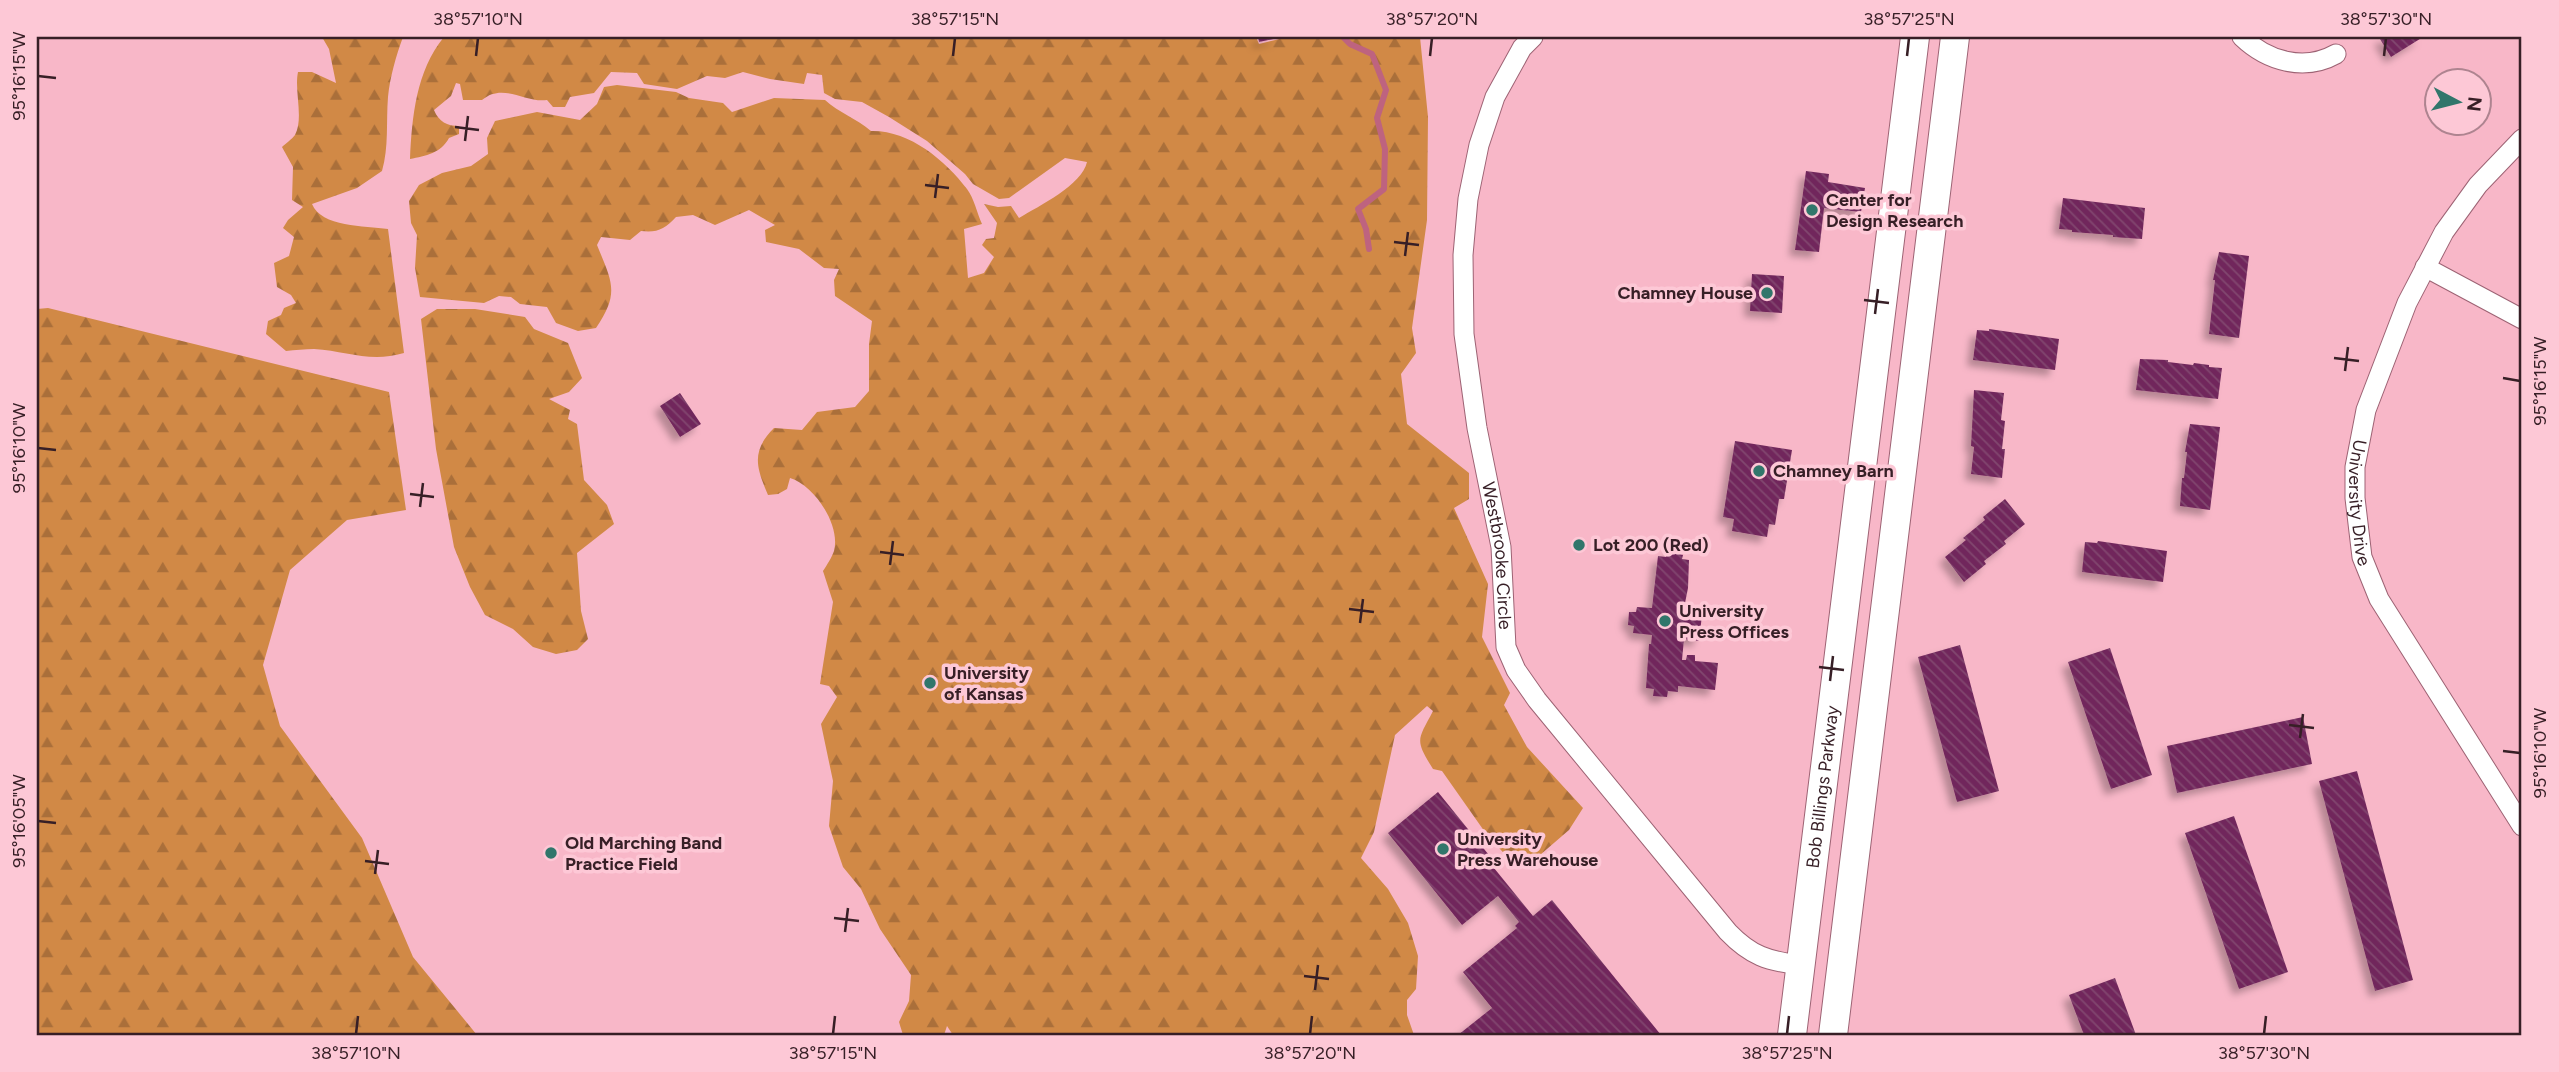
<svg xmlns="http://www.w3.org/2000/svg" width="2559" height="1072" font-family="Figtree,sans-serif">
	<defs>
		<pattern id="forest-firs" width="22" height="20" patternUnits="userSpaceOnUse" patternTransform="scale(1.75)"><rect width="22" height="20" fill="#d18946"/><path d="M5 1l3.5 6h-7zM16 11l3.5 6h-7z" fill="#aa6f3a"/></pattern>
		<pattern id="building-back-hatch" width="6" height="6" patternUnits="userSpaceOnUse" patternTransform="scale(1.75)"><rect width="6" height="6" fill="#71285b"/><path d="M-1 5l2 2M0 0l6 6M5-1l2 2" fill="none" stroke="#81466f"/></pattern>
		<filter id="shadow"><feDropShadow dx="-6" dy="6" stdDeviation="3.5" flood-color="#0004"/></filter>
	</defs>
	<rect width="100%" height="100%" fill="#f8b7c8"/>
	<!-- forest -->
	<path fill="url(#forest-firs)" d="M 322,37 L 403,37 C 396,56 390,77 388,97 C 386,122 389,147 382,171 L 357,188 L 312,204 C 321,227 365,226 388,229 L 404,353 C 370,363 347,351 314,349 C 305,349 295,350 286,351 L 266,334 L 268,321 L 281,315 L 284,308 L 296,303 L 291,295 L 277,287 L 274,263 L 289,256 L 294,237 L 283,228 L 288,220 L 303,207 L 292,200 L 293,167 L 282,147 C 285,144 292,139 295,135 C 304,118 294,91 298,72 L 312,72 L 336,83 L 329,49 Z
		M 444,37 L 1256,37 L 1259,44 L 1288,37 L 1420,37 L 1428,117 L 1427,220 L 1412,328 L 1416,353 L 1401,374 L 1407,424 L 1469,473 L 1469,499 L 1454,508 L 1488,584 L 1482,637 L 1510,693 L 1504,705 L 1527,747 L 1583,808 L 1569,830 L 1540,855 L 1513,863 L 1487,835 L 1442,771 L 1433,769 C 1414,739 1418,740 1433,711 L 1427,706 L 1395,735 L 1374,832 L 1361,858 L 1388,889 L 1408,923 L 1418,956 L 1416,989 L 1407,1000 L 1407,1015 L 1414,1035 L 953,1035 L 947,1026 L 944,1035 L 903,1035 L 899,1022 L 909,1001 L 911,975 L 880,929 L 861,889 L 843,867 L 829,826 L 833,781 L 821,724 L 837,697 L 829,686 L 820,684 L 833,602 L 823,571 C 827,565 832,557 834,551 C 841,525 814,485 790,478 L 787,489 L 778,494 L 768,495 C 756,467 751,451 774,428 L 802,430 L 817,412 L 855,407 L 869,391 L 869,344 L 872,321 L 835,296 L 834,280 L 839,269 L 824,268 L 799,249 L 766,242 L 765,230 L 775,225 L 749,210 L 715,225 L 693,215 L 676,217 C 665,229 657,233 641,231 L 630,240 L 601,237 L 597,245 C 612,282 620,293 596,328 L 578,331 L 556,323 L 547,307 L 520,304 L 511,297 L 499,296 L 484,303 L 420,297 L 415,268 L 417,235 L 411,223 L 409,201 L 419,185 L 442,173 L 471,166 L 488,154 L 487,138 L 495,121 L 537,112 L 580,120 L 597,104 L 604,87 L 617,85 L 676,92 L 689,98 L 723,103 L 732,112 L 774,98 L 825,100 C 839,113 856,118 871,131 C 909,130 945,160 967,189 C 974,198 977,213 982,224 L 964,229 L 968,278 L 984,273 L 994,257 L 982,245 L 986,239 L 994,238 L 997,223 L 984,204 L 998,207 L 1011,206 L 1019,218 C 1039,206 1082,185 1087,162 L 1065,158 L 1009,198 L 999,199 L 973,184 L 965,174 L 927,141 L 889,117 L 862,102 L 835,99 L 824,93 L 822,75 L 807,73 L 804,84 L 770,79 L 743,72 L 725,78 L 707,76 L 677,89 L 644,84 L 637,73 L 611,72 L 594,93 L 570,97 L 565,107 L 553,107 L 547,100 C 524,103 503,82 482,100 L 463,100 L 460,84 L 456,83 L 451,96 L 434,110 C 439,122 447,126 459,126 L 459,134 L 449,138 C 441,153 426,156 410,159 C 412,117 416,71 444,37 Z
		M 48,308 L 389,392 L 406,510 L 347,520 L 290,570 L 263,665 L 280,726 L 362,838 L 413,957 L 477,1035 L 37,1035 L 37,309 Z
		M 437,309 L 475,309 L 525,317 L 534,329 L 568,343 L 582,378 L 569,392 L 549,399 L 570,410 L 568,419 L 577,424 L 584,480 L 607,505 L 614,524 L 577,553 L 581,611 L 588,639 L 577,650 L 556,654 L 533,647 L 513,629 L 485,615 L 470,587 L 454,547 L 436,449 L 421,319 Z"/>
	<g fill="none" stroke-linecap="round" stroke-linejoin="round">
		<!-- stream -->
		<path stroke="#be637f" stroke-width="6" d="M 1343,37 L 1350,44 L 1372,54 L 1386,90 L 1377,118 L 1385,149 L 1384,189 L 1358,209 L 1366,229 L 1369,249"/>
	</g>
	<!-- building -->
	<path fill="url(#building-back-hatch)" filter="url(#shadow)" d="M 1258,37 L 1278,37 L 1278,38 L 1259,42 Z
		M 2384,37 L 2423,37 L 2391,57 L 2380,39 Z
		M 1806,171 L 1829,174 L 1828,182 L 1865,188 L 1861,212 L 1824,208 L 1819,252 L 1795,250 Z
		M 2063,198 L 2145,208 L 2142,239 L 2113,237 L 2113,235 L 2072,232 L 2072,230 L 2059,229 Z
		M 2219,252 L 2249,256 L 2239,338 L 2209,334 L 2215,280 L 2213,280 Z
		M 1752,274 L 1784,276 L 1782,313 L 1750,311 Z
		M 1989,329 L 2059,339 L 2055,370 L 1973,360 L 1977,330 L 1989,331 Z
		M 2140,359 L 2168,360 L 2168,362 L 2193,365 L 2194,363 L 2209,365 L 2209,367 L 2222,368 L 2218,399 L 2136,390 Z
		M 1974,390 L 2004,393 L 2001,420 L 2005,421 L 2002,449 L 2005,449 L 2002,478 L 1971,474 L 1974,447 L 1971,446 Z
		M 680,393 L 701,424 L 680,437 L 660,406 Z
		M 2190,424 L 2220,427 L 2210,510 L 2180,506 L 2182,478 L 2184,478 L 2187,452 L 2185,452 Z
		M 1735,441 L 1792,450 L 1784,499 L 1779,499 L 1775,525 L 1769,524 L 1767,537 L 1732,531 L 1734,519 L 1723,517 Z
		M 2005,499 L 2025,524 L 2004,541 L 2006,544 L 1984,561 L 1986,564 L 1964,582 L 1945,557 L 1966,540 L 1963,538 L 1985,520 L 1983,517 Z
		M 2098,541 L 2167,551 L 2163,582 L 2082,572 L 2085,542 L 2097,543 Z
		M 1671,550 L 1683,555 L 1682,559 L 1689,560 L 1688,588 L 1683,613 L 1702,615 L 1699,641 L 1684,639 L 1682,660 L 1686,660 L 1687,655 L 1695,655 L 1695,661 L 1718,663 L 1715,690 L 1678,686 L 1678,692 L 1668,691 L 1667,697 L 1653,696 L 1654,689 L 1646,688 L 1649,644 L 1651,644 L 1652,635 L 1633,633 L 1634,626 L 1628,625 L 1629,612 L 1636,612 L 1637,607 L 1652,608 L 1658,556 L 1666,557 L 1666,553 Z
		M 1960,645 L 1999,791 L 1957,802 L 1918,657 Z
		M 2110,648 L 2152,775 L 2111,789 L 2068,662 Z
		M 2303,717 L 2312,764 L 2177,793 L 2167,746 Z
		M 2357,771 L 2413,980 L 2375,991 L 2319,781 Z
		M 1438,792 L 1497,865 L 1494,868 L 1533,916 L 1552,900 L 1661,1035 L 1458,1035 L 1492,1008 L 1463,972 L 1517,928 L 1515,926 L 1519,922 L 1498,896 L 1462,925 L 1388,833 Z
		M 2234,816 L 2288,972 L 2239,989 L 2185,833 Z
		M 2115,978 L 2136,1035 L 2084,1035 L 2069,995 Z"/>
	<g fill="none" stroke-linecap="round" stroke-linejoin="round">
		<!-- minor casing -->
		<g stroke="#9d6374" stroke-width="21">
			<g id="minor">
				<path id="s1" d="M 1533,37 L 1522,48 L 1495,97 L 1479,145 L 1468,199 L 1463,255 L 1464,334 L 1477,428 L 1501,547 L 1506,647 L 1516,670 L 1537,700 L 1728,932 C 1751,956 1768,961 1800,965"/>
				<path d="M 2242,37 C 2267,61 2304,72 2336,54"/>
				<path id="s2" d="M 2522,139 L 2478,185 L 2444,232 L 2407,303 L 2366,410 L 2355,467 L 2355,498 L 2362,557 L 2379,599 L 2522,826"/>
				<path d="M 2425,267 L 2522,319"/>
			</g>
		</g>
		<!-- secondary casing -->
		<g stroke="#9d6374" stroke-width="30">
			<g id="secondary">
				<path id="s3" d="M 1792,1035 L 1915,37"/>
				<path d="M 1833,1035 L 1955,37"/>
			</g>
		</g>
		<!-- minor -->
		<use href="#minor" stroke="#fff" stroke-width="19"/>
		<!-- secondary -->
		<use href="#secondary" stroke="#fff" stroke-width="28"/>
	</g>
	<!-- ticks -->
	<path fill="none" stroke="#371f26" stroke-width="2.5" d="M 476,56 L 478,38M 953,56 L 955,38M 1430,56 L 1432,38M 1907,56 L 1909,38M 2384,56 L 2386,38M 38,76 L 56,78M 455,127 L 479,130M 465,141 L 468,116M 925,185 L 949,188M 935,198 L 938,174M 1394,242 L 1419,245M 1405,256 L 1408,232M 1864,300 L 1889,303M 1875,314 L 1878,289M 2334,358 L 2359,361M 2345,371 L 2348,347M 2503,378 L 2520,381M 38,448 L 56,450M 410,494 L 434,497M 420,507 L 423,483M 880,552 L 904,555M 890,565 L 893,541M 1349,609 L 1374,612M 1360,623 L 1363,599M 1819,667 L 1844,670M 1830,681 L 1833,656M 2289,725 L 2314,728M 2300,738 L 2303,714M 2503,751 L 2520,753M 38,821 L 56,823M 365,861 L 389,864M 375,874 L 378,850M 834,918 L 859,921M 845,932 L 848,908M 1304,976 L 1329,979M 1315,990 L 1318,965M 356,1034 L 358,1016M 833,1034 L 835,1016M 1310,1034 L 1312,1016M 1787,1034 L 1789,1016M 2264,1034 L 2266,1016"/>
	<!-- markers -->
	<g fill="#31766b" stroke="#fdc8d6" stroke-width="2.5">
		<circle cx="1812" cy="210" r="7"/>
		<circle cx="1767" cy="293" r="7"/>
		<circle cx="1759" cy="471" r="7"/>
		<circle cx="1579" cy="545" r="7"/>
		<circle cx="1665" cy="621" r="7"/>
		<circle cx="930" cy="683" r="7"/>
		<circle cx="1443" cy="849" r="7"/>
		<circle cx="551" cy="853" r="7"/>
	</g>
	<g text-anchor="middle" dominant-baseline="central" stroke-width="7" stroke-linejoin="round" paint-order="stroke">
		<!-- poi labels -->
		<g font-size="18" font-weight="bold" fill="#371f26" stroke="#fdc8d6" text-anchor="start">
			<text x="1826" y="200">Center for<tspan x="1826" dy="21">Design Research</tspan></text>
			<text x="1753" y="293" text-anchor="end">Chamney House</text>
			<text x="1773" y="471">Chamney Barn</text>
			<text x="1593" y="545">Lot 200 (Red)</text>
			<text x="1679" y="611">University<tspan x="1679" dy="21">Press Offices</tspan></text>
			<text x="944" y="673">University<tspan x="944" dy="21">of Kansas</tspan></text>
			<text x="1457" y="839">University<tspan x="1457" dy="21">Press Warehouse</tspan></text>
			<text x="565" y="843">Old Marching Band<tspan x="565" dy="21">Practice Field</tspan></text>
		</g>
		<!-- street labels -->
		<g font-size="18" fill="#371f26" stroke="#fdc8d6">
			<text stroke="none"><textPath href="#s2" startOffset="410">University Drive</textPath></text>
			<text stroke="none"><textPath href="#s1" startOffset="537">Westbrooke Circle</textPath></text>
			<text stroke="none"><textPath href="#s3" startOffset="250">Bob Billings Parkway</textPath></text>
		</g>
	</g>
	<!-- border -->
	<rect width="2559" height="1072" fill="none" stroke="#fdc8d6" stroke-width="77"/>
	<!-- north arrow -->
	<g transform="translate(2458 102) rotate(97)"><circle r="33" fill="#fdc8d6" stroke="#ae8490" stroke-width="2"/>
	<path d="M0-5L12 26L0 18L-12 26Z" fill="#31766b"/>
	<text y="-10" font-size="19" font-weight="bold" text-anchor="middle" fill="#371f26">N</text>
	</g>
	<rect x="38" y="38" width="2482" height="996" fill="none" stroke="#371f26" stroke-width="2.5"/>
	<g font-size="18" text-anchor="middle" fill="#371f26">
		<text x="478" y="25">38°57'10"N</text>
		<text x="955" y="25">38°57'15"N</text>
		<text x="1432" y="25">38°57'20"N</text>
		<text x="1909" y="25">38°57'25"N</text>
		<text x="2386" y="25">38°57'30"N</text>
		<text transform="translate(19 76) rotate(-90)" y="6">95°16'15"W</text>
		<text transform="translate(2540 381) rotate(-90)" y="6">95°16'15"W</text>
		<text transform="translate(19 448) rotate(-90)" y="6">95°16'10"W</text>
		<text transform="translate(2540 753) rotate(-90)" y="6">95°16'10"W</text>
		<text transform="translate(19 821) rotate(-90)" y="6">95°16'05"W</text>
		<text x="356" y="1059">38°57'10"N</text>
		<text x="833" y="1059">38°57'15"N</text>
		<text x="1310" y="1059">38°57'20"N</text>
		<text x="1787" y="1059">38°57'25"N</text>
		<text x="2264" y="1059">38°57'30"N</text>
	</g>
</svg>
